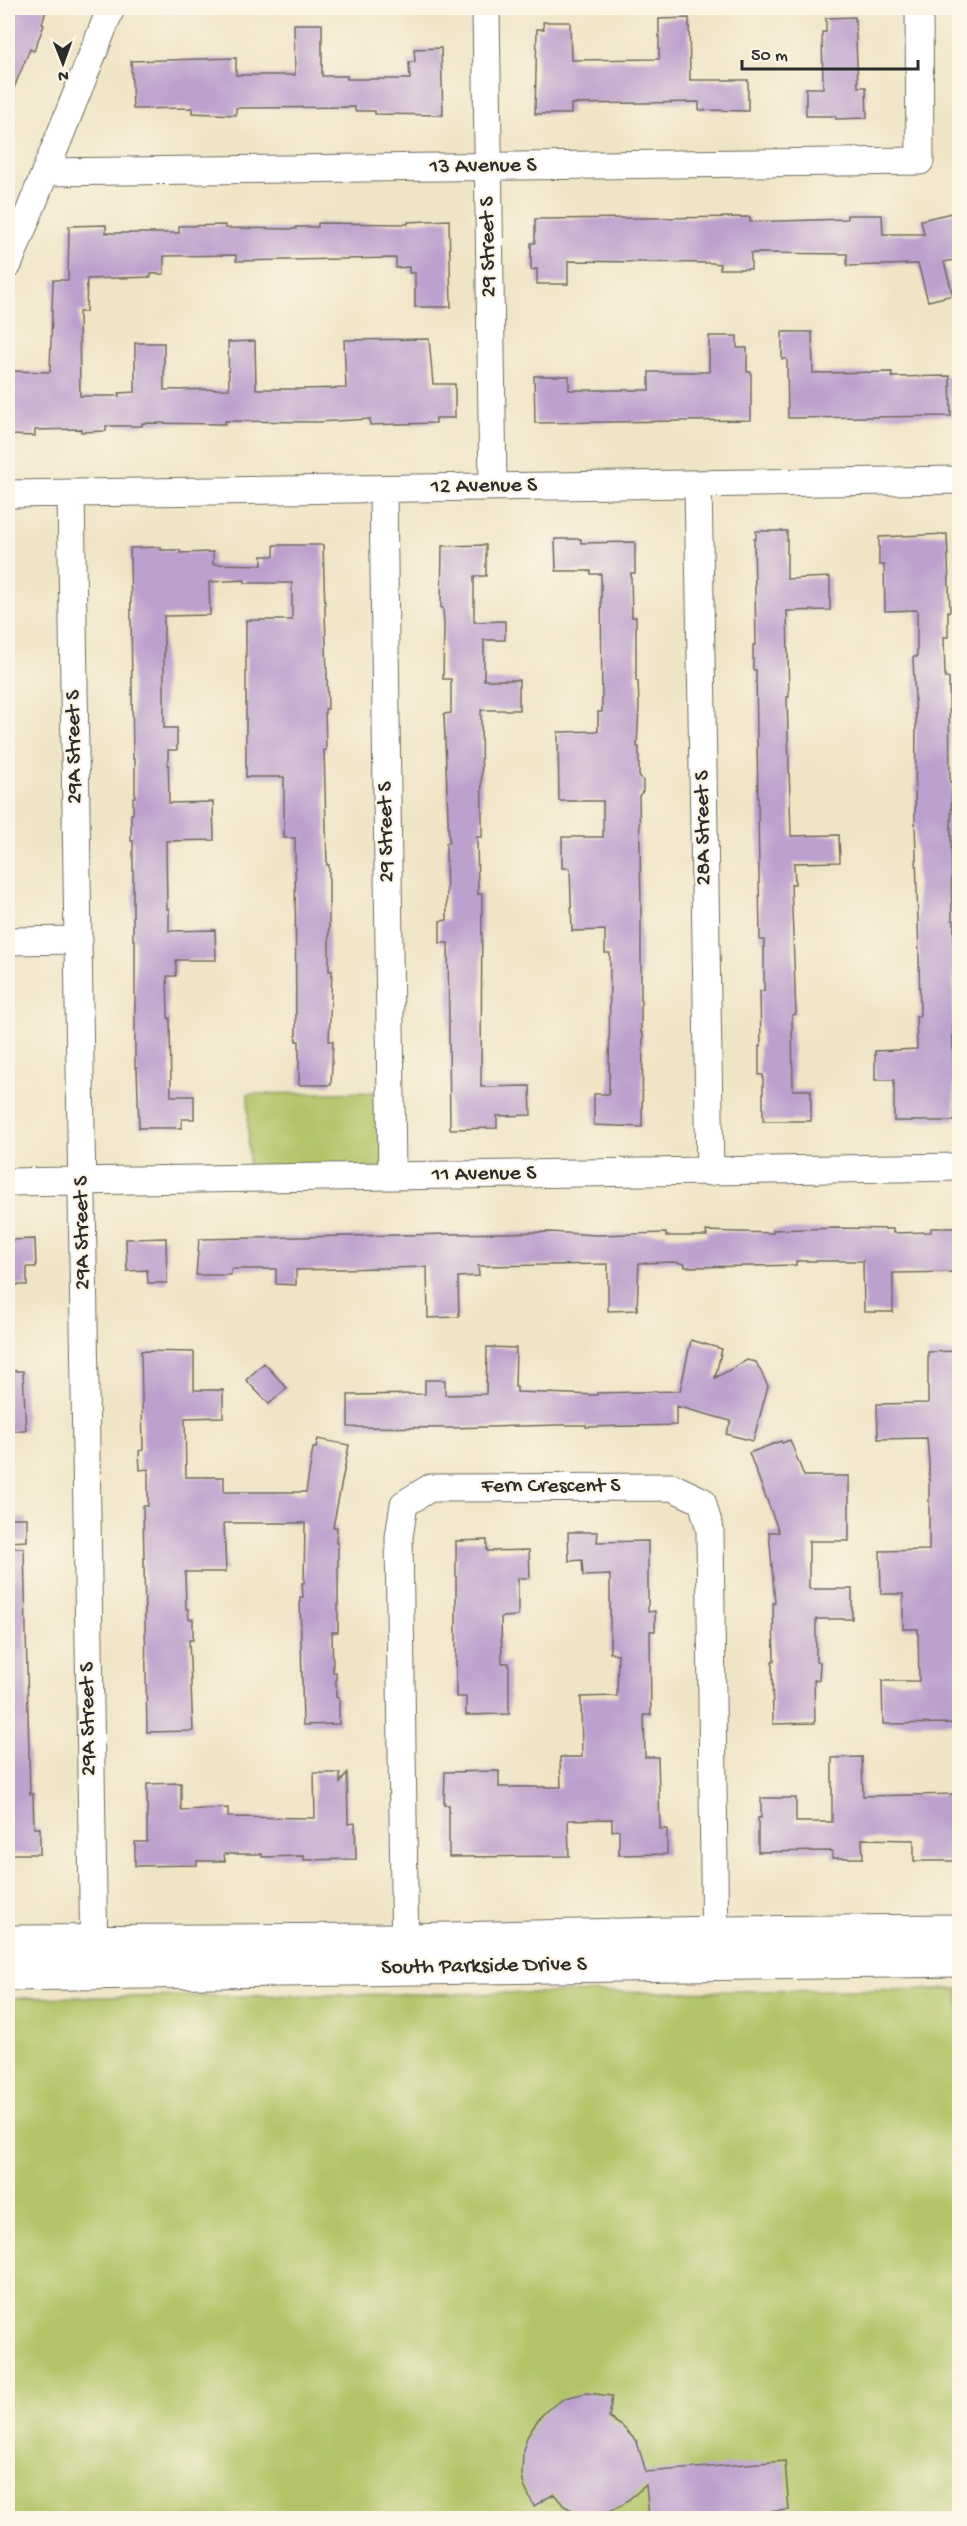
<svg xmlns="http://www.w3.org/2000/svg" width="967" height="2526" font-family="'Gochi Hand',sans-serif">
	<rect width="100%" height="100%" fill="#fcf5e5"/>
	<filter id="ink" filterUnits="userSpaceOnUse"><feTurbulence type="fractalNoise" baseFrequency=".0167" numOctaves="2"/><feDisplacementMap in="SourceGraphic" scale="12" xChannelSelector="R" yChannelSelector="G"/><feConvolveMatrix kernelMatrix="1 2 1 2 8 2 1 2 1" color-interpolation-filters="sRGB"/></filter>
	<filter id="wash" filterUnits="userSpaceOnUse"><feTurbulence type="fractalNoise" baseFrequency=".008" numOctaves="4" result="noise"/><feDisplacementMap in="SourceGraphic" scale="24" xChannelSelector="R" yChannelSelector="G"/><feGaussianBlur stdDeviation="1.35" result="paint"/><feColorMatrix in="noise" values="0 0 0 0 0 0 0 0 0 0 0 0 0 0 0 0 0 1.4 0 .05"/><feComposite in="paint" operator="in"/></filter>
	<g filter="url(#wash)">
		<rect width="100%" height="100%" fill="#f0e4c6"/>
		<!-- green -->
		<path fill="#b3c467" stroke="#6f7849" stroke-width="1.5" d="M 391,1092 L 392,1176 L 249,1178 L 248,1094 Z
			M 959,1989 L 959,2518 L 8,2518 L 8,1998 Z"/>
		<g id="blocks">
			<!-- building -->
			<path fill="#bca0cd" d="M 14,8 L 47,8 L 42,24 L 44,25 L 34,51 L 30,49 L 8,102 L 8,23 Z
				M 855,17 L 858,87 L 866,87 L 867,118 L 836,119 L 835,116 L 806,116 L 806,88 L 823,88 L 822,32 L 826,32 L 826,18 Z
				M 689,18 L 690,80 L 748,80 L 748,111 L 699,110 L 699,102 L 642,103 L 571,104 L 571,114 L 535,114 L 537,29 L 544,29 L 543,22 L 570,22 L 571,60 L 659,59 L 659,19 Z
				M 294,24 L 322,24 L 322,76 L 347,76 L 347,79 L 410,79 L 409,62 L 415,62 L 414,49 L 441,48 L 443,115 L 375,114 L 375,111 L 355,111 L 355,107 L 236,108 L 236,115 L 192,113 L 192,108 L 133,109 L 131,61 L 236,58 L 236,75 L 295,75 Z
				M 960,211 L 960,259 L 944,262 L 953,295 L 928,301 L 918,264 L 847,266 L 847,254 L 751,253 L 751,269 L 720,269 L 720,264 L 712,263 L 568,261 L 568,284 L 537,284 L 537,269 L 531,270 L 531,243 L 535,243 L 535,219 L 750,217 L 750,222 L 847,219 L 847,215 L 882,215 L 883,234 L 924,234 L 921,220 Z
				M 449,220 L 451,307 L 415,307 L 415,273 L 409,273 L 409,267 L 396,268 L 396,258 L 236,261 L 236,255 L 164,256 L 164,274 L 151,274 L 151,277 L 87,279 L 86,312 L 79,312 L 80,396 L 119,396 L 119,393 L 135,392 L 135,343 L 164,343 L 164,390 L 229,389 L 228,342 L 255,341 L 256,389 L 301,389 L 346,388 L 344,340 L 429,339 L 433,384 L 455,384 L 455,418 L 436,418 L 436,423 L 400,424 L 370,425 L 370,419 L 318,422 L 225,421 L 225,424 L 142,423 L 142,426 L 106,426 L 106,431 L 81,432 L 81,429 L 35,430 L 35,436 L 8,435 L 8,371 L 50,372 L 53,280 L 68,280 L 69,226 L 106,225 L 106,233 L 179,233 L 179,226 L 225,225 L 225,228 L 296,229 L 296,227 L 318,227 L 318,223 L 408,224 L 408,222 Z
				M 782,332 L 812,332 L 813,373 L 892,372 L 892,377 L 950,376 L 951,416 L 788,418 L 787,359 L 782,359 Z
				M 709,336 L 737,336 L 737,348 L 747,348 L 747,372 L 751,372 L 751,420 L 535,423 L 534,376 L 569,376 L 569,390 L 649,390 L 649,372 L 709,372 Z
				M 756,531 L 787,531 L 787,579 L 830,577 L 830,610 L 787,611 L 789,697 L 787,697 L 791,836 L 839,835 L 840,862 L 794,863 L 795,884 L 791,884 L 796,1014 L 792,1015 L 793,1090 L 811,1090 L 811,1121 L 763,1121 L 763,1075 L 759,1075 L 759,1046 L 761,1046 L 760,991 L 764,991 L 764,940 L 760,940 L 756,670 L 753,670 L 753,645 L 756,645 L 754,539 L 756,539 Z
				M 947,534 L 950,611 L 948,611 L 948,637 L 944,637 L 945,678 L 949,678 L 950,782 L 952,782 L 951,829 L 952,920 L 954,920 L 953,1042 L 955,1121 L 894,1121 L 894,1080 L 875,1080 L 875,1051 L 917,1049 L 916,1016 L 920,1016 L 919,956 L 915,822 L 916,721 L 913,657 L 917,657 L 917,610 L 885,611 L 884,565 L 879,565 L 879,537 Z
				M 555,539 L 581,539 L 581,543 L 635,542 L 635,573 L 631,573 L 632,617 L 636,617 L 636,681 L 638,681 L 639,706 L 637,747 L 639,747 L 639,776 L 643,780 L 643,791 L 639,796 L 641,904 L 641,1033 L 643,1033 L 642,1127 L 594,1125 L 594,1094 L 609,1094 L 610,953 L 605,953 L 605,930 L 572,931 L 570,868 L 562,868 L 562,837 L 603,837 L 603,801 L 559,801 L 558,739 L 558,732 L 598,731 L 598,712 L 602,712 L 601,574 L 591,574 L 591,571 L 556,571 Z
				M 274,545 L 323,545 L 328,709 L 325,709 L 326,750 L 324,750 L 327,865 L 329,865 L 329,971 L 332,971 L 329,1041 L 333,1041 L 331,1085 L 299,1085 L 299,1041 L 296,1041 L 295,838 L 284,838 L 284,777 L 246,777 L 246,620 L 292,620 L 292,583 L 245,583 L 245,580 L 209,582 L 210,615 L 164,616 L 164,728 L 177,728 L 177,750 L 168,750 L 169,803 L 213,802 L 214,840 L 166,841 L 167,909 L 169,909 L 169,931 L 215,930 L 216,960 L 176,960 L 176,976 L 167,976 L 168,1018 L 170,1018 L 171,1096 L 194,1096 L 194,1119 L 182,1119 L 182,1128 L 139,1128 L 137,1068 L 135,1068 L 135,940 L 133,940 L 133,841 L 131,841 L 131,814 L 133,814 L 133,797 L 135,797 L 135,759 L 133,759 L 130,548 L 161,547 L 161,550 L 180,550 L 180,553 L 213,552 L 213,564 L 262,565 L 262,556 L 274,556 Z
				M 486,545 L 486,576 L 474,576 L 474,622 L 505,621 L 505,640 L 484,640 L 484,680 L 519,680 L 519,710 L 481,710 L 482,825 L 482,837 L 477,837 L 478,894 L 482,894 L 481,1087 L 530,1086 L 531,1115 L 497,1116 L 497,1128 L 450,1129 L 448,943 L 440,943 L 440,921 L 447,920 L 446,843 L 449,843 L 444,714 L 451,713 L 451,679 L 443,679 L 444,625 L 443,608 L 441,608 L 442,546 Z
				M 836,1228 L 893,1229 L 893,1233 L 931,1232 L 931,1228 L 960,1228 L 960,1272 L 893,1273 L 893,1312 L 864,1312 L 863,1261 L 796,1261 L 796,1265 L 754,1266 L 685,1267 L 685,1264 L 675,1262 L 639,1263 L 637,1310 L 608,1311 L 608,1264 L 478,1266 L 479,1276 L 458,1277 L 459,1317 L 428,1318 L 427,1267 L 296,1270 L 296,1285 L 276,1284 L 276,1269 L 231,1269 L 231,1275 L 196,1275 L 199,1239 L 550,1232 L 595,1235 L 666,1233 L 666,1236 L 707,1236 L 706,1231 L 773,1233 L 773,1230 Z
				M 166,1238 L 167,1283 L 148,1283 L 147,1270 L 127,1271 L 126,1239 Z
				M 35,1239 L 36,1267 L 27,1267 L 27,1285 L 8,1285 L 8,1240 Z
				M 691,1340 L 722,1349 L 715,1378 L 747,1360 L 756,1362 L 768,1386 L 753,1441 L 726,1434 L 731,1421 L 676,1406 L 676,1425 L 586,1427 L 586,1425 L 560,1425 L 450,1428 L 348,1427 L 348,1395 L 425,1394 L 425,1380 L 445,1380 L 445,1395 L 486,1394 L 487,1347 L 516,1348 L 515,1387 L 517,1387 L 517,1392 L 597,1395 L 597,1393 L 680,1391 Z
				M 141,1351 L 194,1352 L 194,1390 L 223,1390 L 223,1417 L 185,1418 L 186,1477 L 224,1477 L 224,1492 L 306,1492 L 313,1448 L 316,1448 L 318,1439 L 349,1445 L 333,1527 L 337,1527 L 336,1543 L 338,1543 L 338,1632 L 332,1632 L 333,1672 L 336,1672 L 336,1697 L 339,1697 L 339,1724 L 303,1725 L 300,1597 L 303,1597 L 302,1583 L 304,1583 L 305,1523 L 224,1523 L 226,1572 L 185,1572 L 186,1609 L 188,1609 L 189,1619 L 193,1619 L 193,1640 L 189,1640 L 193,1731 L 147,1732 L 143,1506 L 148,1506 L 148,1469 L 140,1470 L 139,1451 L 143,1450 Z
				M 959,1351 L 960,1723 L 883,1724 L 882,1681 L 919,1681 L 918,1629 L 903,1629 L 903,1594 L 881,1594 L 880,1551 L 929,1550 L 929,1463 L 927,1438 L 878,1439 L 877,1404 L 928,1403 L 928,1352 Z
				M 264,1363 L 287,1388 L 269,1404 L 246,1380 Z
				M 8,1371 L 23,1371 L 26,1431 L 8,1431 Z
				M 790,1440 L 804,1476 L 849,1476 L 849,1541 L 809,1541 L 809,1589 L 852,1589 L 852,1619 L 816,1619 L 816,1662 L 820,1662 L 819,1680 L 814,1680 L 815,1723 L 773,1724 L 772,1661 L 774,1661 L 773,1603 L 775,1603 L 769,1532 L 779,1532 L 749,1453 L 781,1441 L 782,1443 Z
				M 8,1518 L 27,1518 L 27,1541 L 8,1542 Z
				M 568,1532 L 598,1532 L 597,1542 L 648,1541 L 648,1612 L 655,1611 L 655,1631 L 650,1631 L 651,1715 L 644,1715 L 645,1757 L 658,1757 L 660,1829 L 667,1829 L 667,1854 L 619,1855 L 619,1830 L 612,1831 L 612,1819 L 568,1820 L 569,1856 L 449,1857 L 449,1805 L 444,1805 L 445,1772 L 499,1771 L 499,1787 L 561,1787 L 560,1757 L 582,1757 L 581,1697 L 617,1696 L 618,1654 L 610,1653 L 610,1575 L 583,1576 L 582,1560 L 569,1561 Z
				M 487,1540 L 487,1551 L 529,1550 L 530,1578 L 518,1578 L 518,1616 L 501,1617 L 502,1663 L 509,1663 L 509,1714 L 466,1715 L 466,1697 L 456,1697 L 456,1541 Z
				M 8,1548 L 24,1548 L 30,1794 L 33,1794 L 34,1828 L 40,1828 L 40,1854 L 8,1854 Z
				M 862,1757 L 863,1796 L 960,1794 L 960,1861 L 914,1861 L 914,1840 L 862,1839 L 863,1858 L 832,1858 L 832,1851 L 758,1852 L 758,1818 L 761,1818 L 761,1798 L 796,1798 L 796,1822 L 832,1822 L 832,1758 Z
				M 314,1773 L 340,1773 L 340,1783 L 347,1773 L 348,1824 L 355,1823 L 356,1859 L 304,1860 L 304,1856 L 262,1857 L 262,1854 L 224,1854 L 225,1861 L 197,1861 L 197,1865 L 135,1866 L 135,1842 L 147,1842 L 147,1784 L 181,1783 L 181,1810 L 228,1808 L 228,1817 L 315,1818 Z
				M 586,2393 L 612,2396 L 609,2418 L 622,2426 L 637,2442 L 646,2472 L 785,2461 L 789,2510 L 685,2518 L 649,2518 L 646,2485 L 621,2506 L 605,2513 L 583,2514 L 574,2511 L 564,2506 L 554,2494 L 534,2506 L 524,2486 L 522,2476 L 523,2450 L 527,2437 L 539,2418 L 547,2410 L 565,2398 Z"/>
		</g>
	</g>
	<g filter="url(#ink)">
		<use href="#blocks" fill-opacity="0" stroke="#706c61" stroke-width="1.5"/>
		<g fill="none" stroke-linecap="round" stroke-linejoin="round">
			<!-- minor casing -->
			<g stroke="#706c61" stroke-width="29">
				<path id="minor" d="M 486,8 L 493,487
					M 45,172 L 920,161 L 919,8
					M 8,265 L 111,8
					M 698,484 L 710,1172
					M 383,489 L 392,1176
					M 8,494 L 960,480
					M 71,494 L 94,1962
					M 8,941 L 79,940
					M 8,1182 L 960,1167
					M 405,1959 L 399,1537 L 404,1504 L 430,1488 L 672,1487 L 702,1501 L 710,1530 L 715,1954"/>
			</g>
			<!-- secondary casing -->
			<g stroke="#706c61" stroke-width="35">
				<path id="secondary" d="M 8,1942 L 405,1940 L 714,1933 L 960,1931
					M 8,1974 L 960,1960"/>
			</g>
			<!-- minor -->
			<use href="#minor" stroke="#fff" stroke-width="27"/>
			<!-- secondary -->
			<use href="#secondary" stroke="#fff" stroke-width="33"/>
		</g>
	</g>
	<g text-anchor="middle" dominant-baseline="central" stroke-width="4.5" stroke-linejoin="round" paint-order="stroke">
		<!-- street labels -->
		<g font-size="22" fill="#2b2b2b" stroke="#fcf5e5">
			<text transform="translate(483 167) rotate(-1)">13 Avenue S</text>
			<text transform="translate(489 247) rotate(-91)">29 Street S</text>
			<text transform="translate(484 487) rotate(-1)">12 Avenue S</text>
			<text transform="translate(75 747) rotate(-91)">29A Street S</text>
			<text transform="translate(704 828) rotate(-91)">28A Street S</text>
			<text transform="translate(387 832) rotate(-91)">29 Street S</text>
			<text transform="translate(484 1175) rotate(-1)">11 Avenue S</text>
			<text transform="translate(83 1233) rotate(-91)">29A Street S</text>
			<text x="551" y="1487">Fern Crescent S</text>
			<text transform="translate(89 1719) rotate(-91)">29A Street S</text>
			<text transform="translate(484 1967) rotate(-1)">South Parkside Drive S</text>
		</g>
	</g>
	<!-- margin -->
	<rect width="967" height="2526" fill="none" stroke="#fcf5e5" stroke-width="30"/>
	<!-- north arrow -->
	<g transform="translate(63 63) rotate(179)" stroke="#fcf5e5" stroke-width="4.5" paint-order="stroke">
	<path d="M0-4.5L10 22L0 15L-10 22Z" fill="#2b2b2b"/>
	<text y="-9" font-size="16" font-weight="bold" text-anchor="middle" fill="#2b2b2b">N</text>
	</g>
	<!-- scale -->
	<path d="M742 60v9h176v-9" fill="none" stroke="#2b2b2b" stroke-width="3"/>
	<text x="751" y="60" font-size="18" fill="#2b2b2b" stroke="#fcf5e5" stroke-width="4.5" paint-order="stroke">50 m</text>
</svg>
